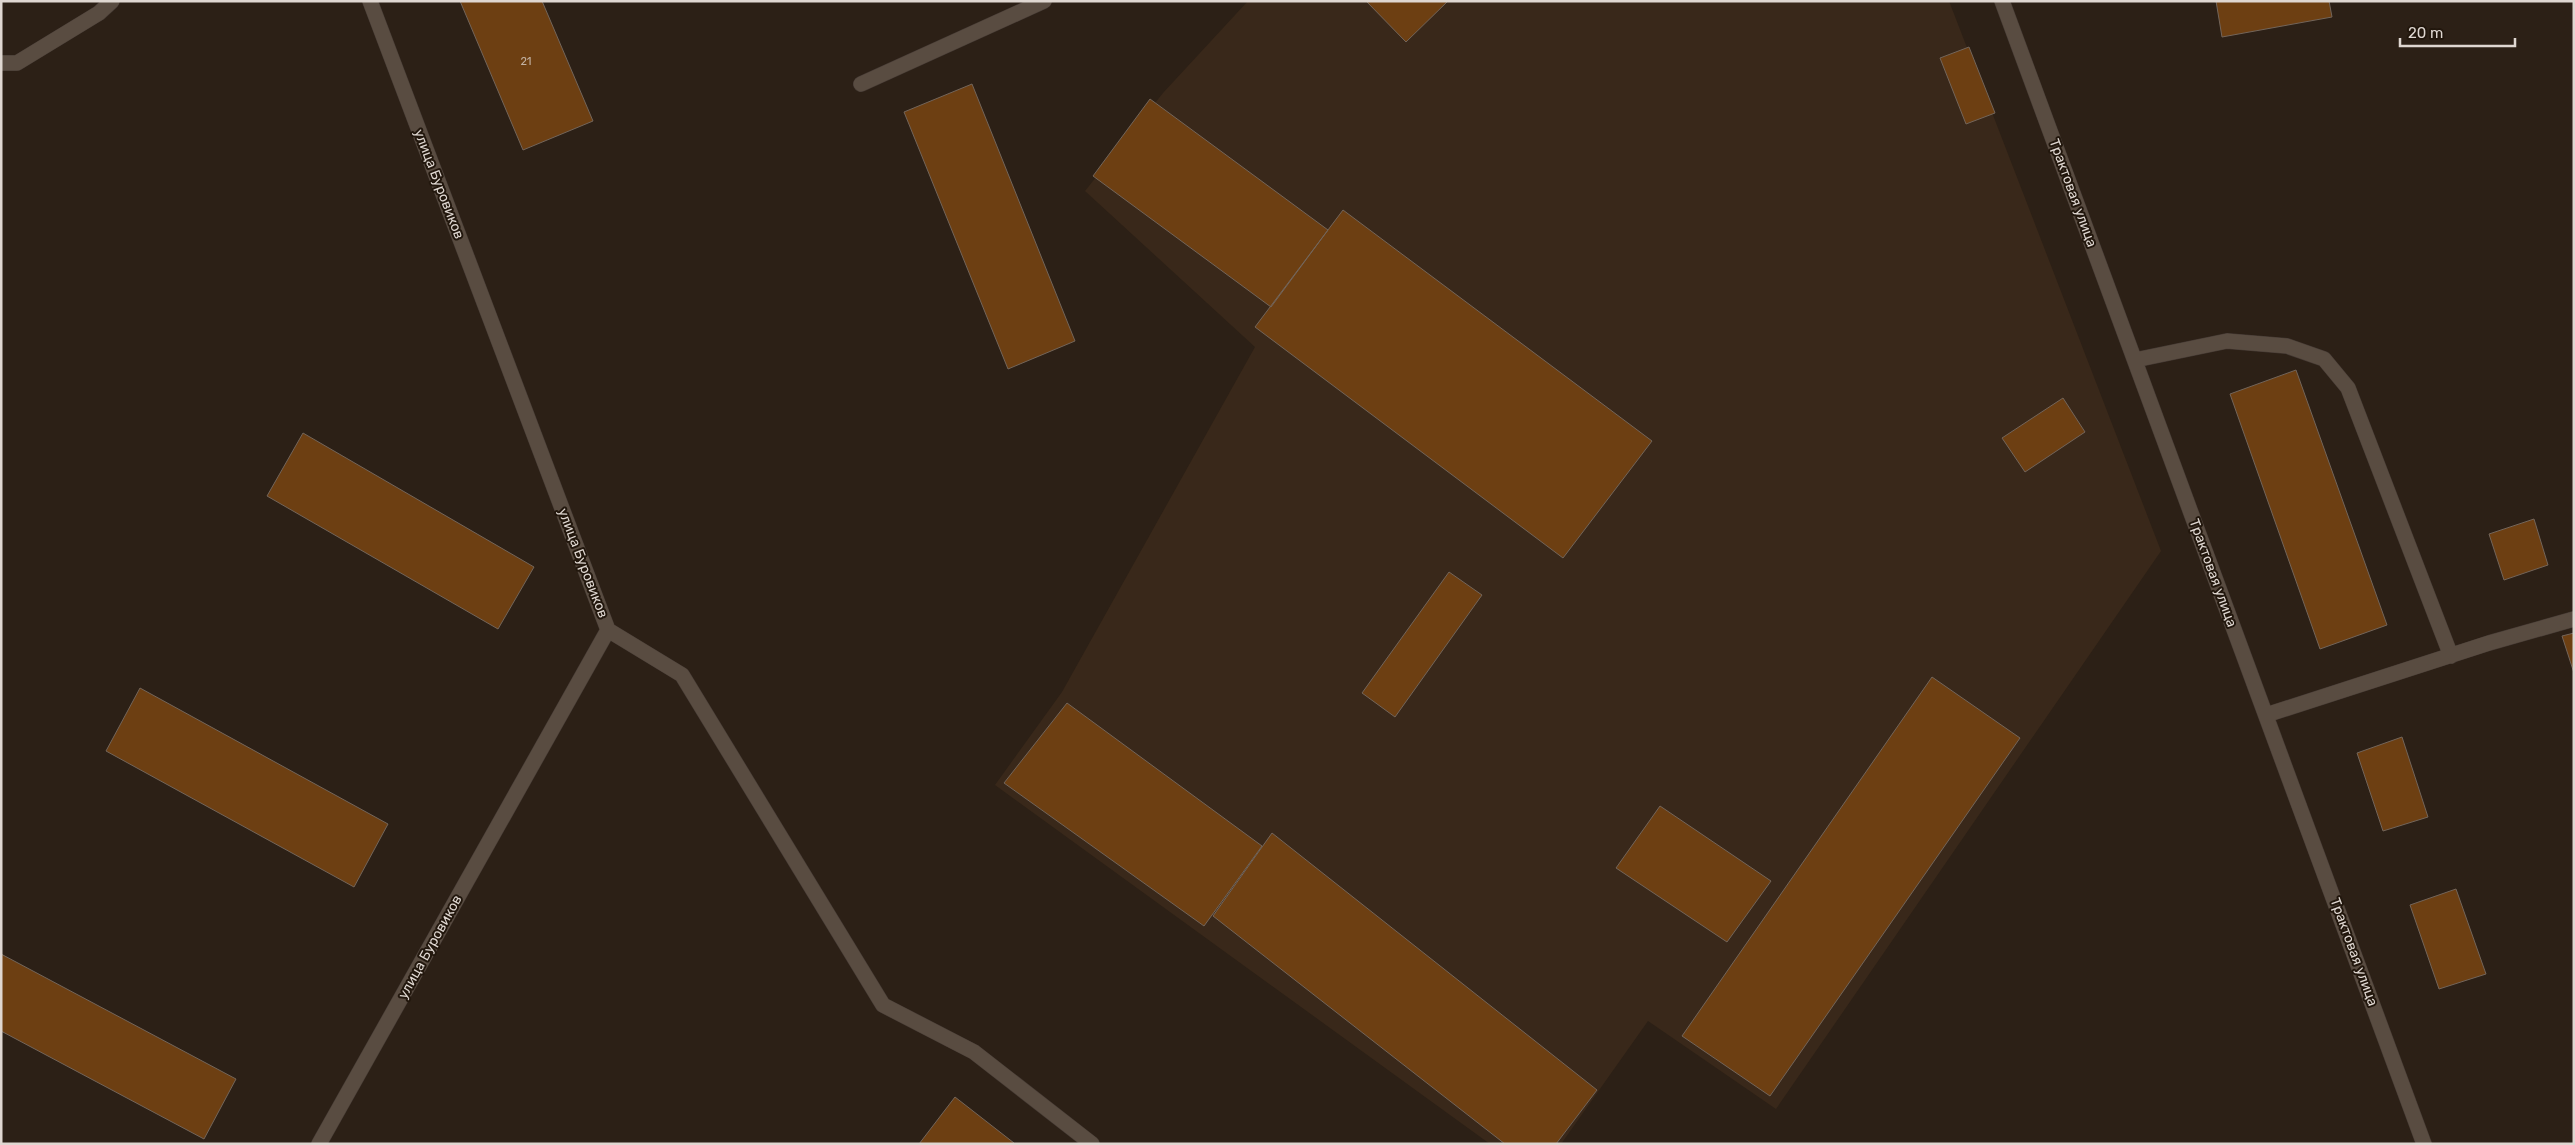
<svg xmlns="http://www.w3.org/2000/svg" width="2575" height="1145" font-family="Rubik,sans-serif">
	<rect width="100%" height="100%" fill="#2c2016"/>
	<!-- built -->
	<path fill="#39281a" d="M 1248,1 L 1949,1 L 2161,551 L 1776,1109 L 1648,1021 L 1561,1144 L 1490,1144 L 995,785 L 1062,692 L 1255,347 L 1085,191 L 1163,93 Z"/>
	<!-- building -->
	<path fill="#6d3f12" stroke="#73655a" d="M 460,1 L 542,1 L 593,121 L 523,150 Z
		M 1366,1 L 1448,1 L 1406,42 Z
		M 2216,1 L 2329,1 L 2332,17 L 2222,37 Z
		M 1969,47 L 1995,113 L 1966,124 L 1940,58 Z
		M 972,84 L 1075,341 L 1008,369 L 904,112 Z
		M 1150,99 L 1328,230 L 1271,307 L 1093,176 Z
		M 1343,210 L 1652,441 L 1563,558 L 1255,327 Z
		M 2296,370 L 2387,625 L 2320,649 L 2230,394 Z
		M 2063,398 L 2085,432 L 2025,472 L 2002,438 Z
		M 303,433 L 534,567 L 498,629 L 267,496 Z
		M 2534,519 L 2548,565 L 2504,580 L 2489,534 Z
		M 1449,572 L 1482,595 L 1395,717 L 1362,693 Z
		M 2574,633 L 2574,673 L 2562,636 Z
		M 1932,677 L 2020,738 L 1770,1096 L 1682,1036 Z
		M 140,688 L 388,824 L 354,887 L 106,751 Z
		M 1067,703 L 1262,846 L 1204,926 L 1004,783 Z
		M 2402,737 L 2428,817 L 2383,831 L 2357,753 Z
		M 1660,806 L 1771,881 L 1727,942 L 1616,868 Z
		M 1272,833 L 1597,1090 L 1556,1144 L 1505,1144 L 1213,916 Z
		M 2456,889 L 2486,974 L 2439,989 L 2410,905 Z
		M 1,954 L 236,1079 L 204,1139 L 1,1031 Z
		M 955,1097 L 1014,1143 L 1014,1144 L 919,1144 Z"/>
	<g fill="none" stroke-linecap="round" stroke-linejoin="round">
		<!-- minor casing -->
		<g stroke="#453a34" stroke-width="16">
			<path id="minor" d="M 2002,1 L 2424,1144
				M 1,63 L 17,63 L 99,13 L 112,1
				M 861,84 L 1044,1
				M 2135,360 L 2227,341 L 2287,346 L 2324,359 L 2348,388 L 2451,656
				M 608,630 L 682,675 L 883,1005 L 974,1052 L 1092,1144
				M 2266,715 L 2489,643 L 2574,619
				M 319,1144 L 608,630 L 370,1"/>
		</g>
		<!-- minor -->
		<use href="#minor" stroke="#594c41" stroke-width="15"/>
	</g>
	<g text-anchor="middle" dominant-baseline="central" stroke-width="4" stroke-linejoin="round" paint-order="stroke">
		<!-- number labels -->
		<g font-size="11" fill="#c2b1a1">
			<text x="526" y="61">21</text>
		</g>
		<!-- street labels -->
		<g font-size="14" fill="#dfd7d1" stroke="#22170d">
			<text transform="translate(439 184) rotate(69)">улица Буровиков</text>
			<text transform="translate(2073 193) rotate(70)">Трактовая улица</text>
			<text transform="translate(583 563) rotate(69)">улица Буровиков</text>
			<text transform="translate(2213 573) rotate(70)">Трактовая улица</text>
			<text transform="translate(430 947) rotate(-61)">улица Буровиков</text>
			<text transform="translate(2354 952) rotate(70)">Трактовая улица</text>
		</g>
	</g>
	<!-- border -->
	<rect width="2575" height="1145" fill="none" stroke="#dfd7d1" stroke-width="5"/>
	<!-- scale -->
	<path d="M2400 38v8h115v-8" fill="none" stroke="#dfd7d1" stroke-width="2.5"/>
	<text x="2408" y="38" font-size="15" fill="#dfd7d1" stroke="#22170d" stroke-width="4" paint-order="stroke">20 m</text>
</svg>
